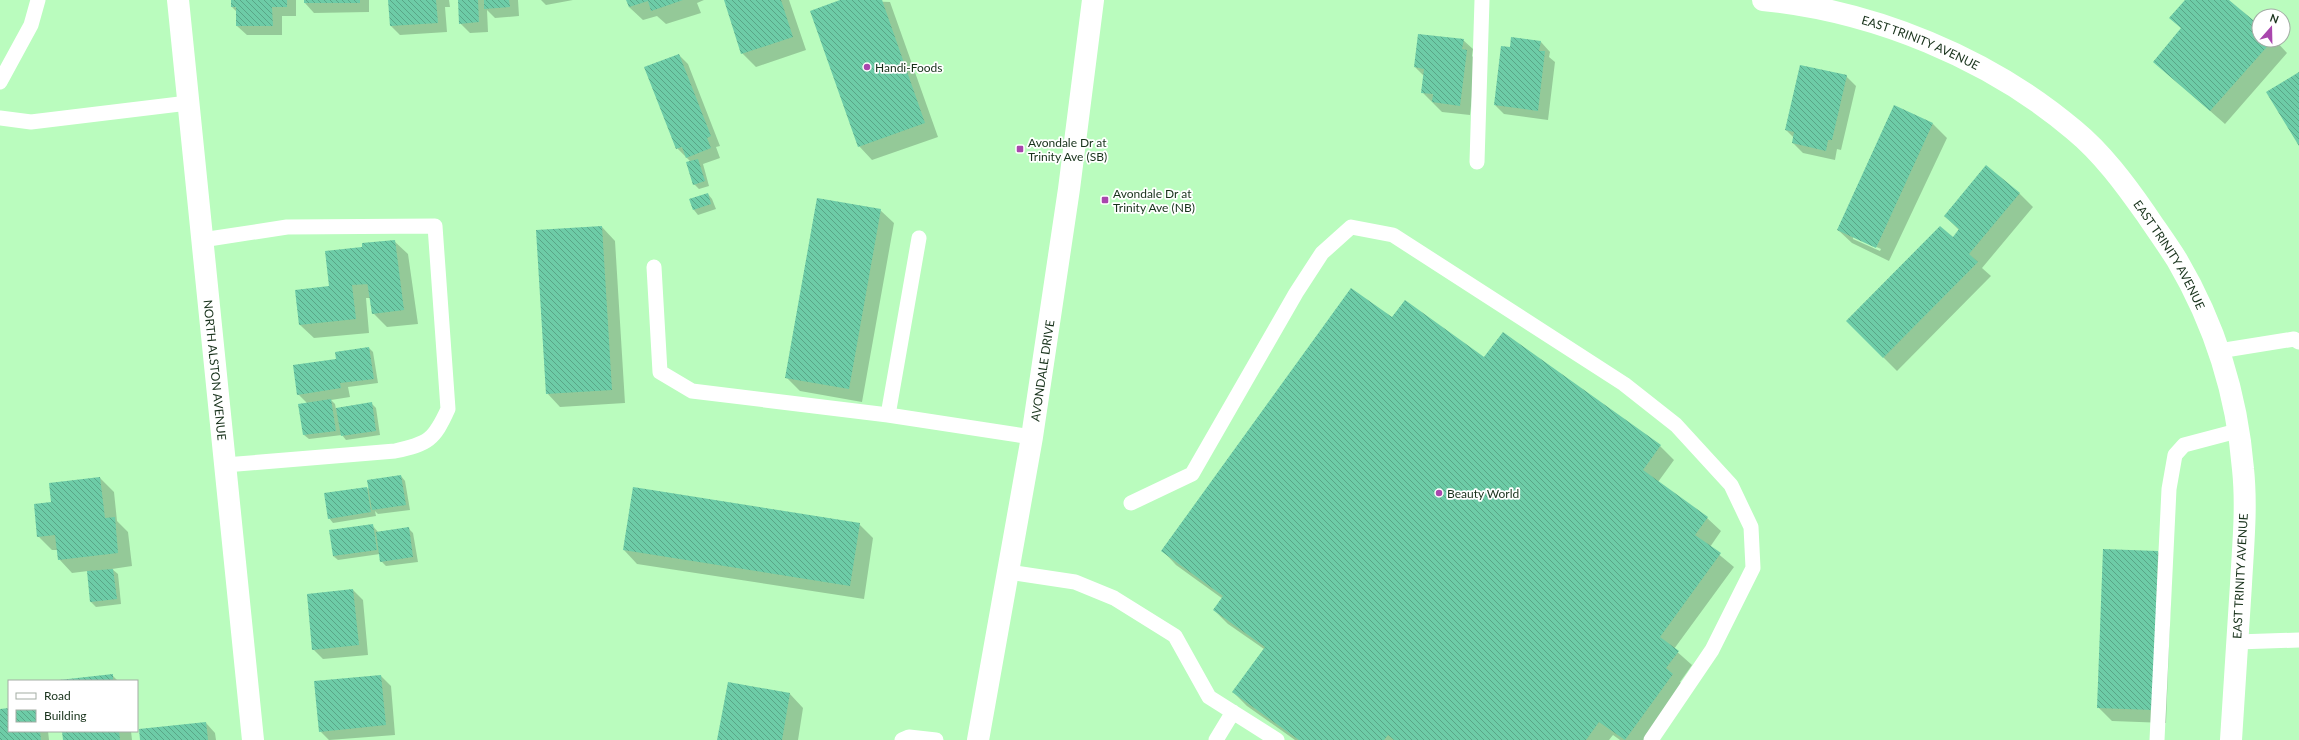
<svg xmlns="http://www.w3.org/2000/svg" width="2299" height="740" font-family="Lato,sans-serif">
	<defs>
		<pattern id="building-back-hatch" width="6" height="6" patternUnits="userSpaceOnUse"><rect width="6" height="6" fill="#6dcca7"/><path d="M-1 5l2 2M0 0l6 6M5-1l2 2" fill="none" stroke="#59a687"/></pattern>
	</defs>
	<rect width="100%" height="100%" fill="#bafcbe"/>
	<!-- shadow -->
	<path fill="#0003" fill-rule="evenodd" d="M 232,0 L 296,0 L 296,16 L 282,16 L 282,35 L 247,35 L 237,26 L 237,12 L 232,7 Z
		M 305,0 L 369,0 L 369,12 L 314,13 L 305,3 Z
		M 389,0 L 449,0 L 450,7 L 445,7 L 447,32 L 400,35 L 391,26 Z
		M 459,0 L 518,0 L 519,16 L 495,18 L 487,10 L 488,32 L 470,33 L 460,23 Z
		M 541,0 L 573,0 L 546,5 Z
		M 627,0 L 704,0 L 697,3 L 701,13 L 666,24 L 657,16 L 643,20 L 629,7 Z
		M 725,0 L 789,0 L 806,50 L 756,67 L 742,53 Z
		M 843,0 L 890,2 L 938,137 L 872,160 L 859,146 Z
		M 2186,0 L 2228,0 L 2259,27 L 2259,40 L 2275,40 L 2287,53 L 2225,124 L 2154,62 L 2182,29 L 2171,18 Z
		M 1463,40 L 1473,49 L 1472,56 L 1476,60 L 1470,115 L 1442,112 L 1422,92 L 1424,76 L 1415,67 Z
		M 1541,42 L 1550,52 L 1549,57 L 1555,62 L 1548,120 L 1504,114 L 1495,105 L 1510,48 Z
		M 679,55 L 688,64 L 720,146 L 716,147 L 720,158 L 703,164 L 709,186 L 699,189 L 694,184 L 691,162 L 677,148 Z
		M 1846,76 L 1856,86 L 1841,150 L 1837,149 L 1835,160 L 1803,153 L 1793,143 L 1794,138 L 1786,130 Z
		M 1895,107 L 1933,124 L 1947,138 L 1889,261 L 1852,243 L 1838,230 ZM 1853,236 L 1881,249 L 1880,251 L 1853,239 Z
		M 2019,193 L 2033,207 L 1982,268 L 1991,276 L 1897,371 L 1847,321 L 1953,239 L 1959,230 L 1945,216 Z
		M 708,194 L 712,199 L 716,209 L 698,215 L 694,210 L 691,199 Z
		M 880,210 L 894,223 L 862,402 L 800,391 L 786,377 Z
		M 602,227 L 615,241 L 625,403 L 560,407 L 547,393 Z
		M 394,241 L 408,254 L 418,324 L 387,327 L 373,313 L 372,298 L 366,298 L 369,333 L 314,338 L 300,325 L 363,248 Z
		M 1392,319 L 1485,359 L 1660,446 L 1674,460 L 1658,482 L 1707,518 L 1721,531 L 1710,547 L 1734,567 L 1674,649 L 1692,665 L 1680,682 L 1686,688 L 1649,740 L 1620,740 L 1613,735 L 1609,740 L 1295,740 L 1247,706 L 1233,692 L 1264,649 L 1228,624 L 1214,610 L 1223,599 L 1176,565 L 1163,551 Z
		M 369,348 L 373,352 L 378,383 L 348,387 L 350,397 L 331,400 L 335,404 L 336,409 L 372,404 L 376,408 L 380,435 L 346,440 L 342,435 L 309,439 L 304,435 L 307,403 L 298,394 L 336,360 Z
		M 401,476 L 405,481 L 410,510 L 378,514 L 375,511 L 376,516 L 333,523 L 329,518 L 367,488 L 370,491 Z
		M 100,478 L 114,492 L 117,521 L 128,532 L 132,566 L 112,569 L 118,574 L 121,604 L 96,607 L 91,602 L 88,571 L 72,573 L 59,559 L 57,550 L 52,550 L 38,536 L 52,503 Z
		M 859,524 L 873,538 L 864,599 L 637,564 L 624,550 Z
		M 372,525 L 378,532 L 408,528 L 413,533 L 418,562 L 386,566 L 381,561 L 380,554 L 338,560 L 333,556 Z
		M 2158,552 L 2172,565 L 2166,723 L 2112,721 L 2098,707 Z
		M 353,590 L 363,600 L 368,655 L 323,659 L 313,649 Z
		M 112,675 L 118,681 L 59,681 Z
		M 381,676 L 391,686 L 395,735 L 329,740 L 320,731 Z
		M 790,694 L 803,708 L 798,740 L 718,740 Z
		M 9,709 L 9,731 L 48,731 L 49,740 L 0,740 L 0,710 Z
		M 206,723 L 215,733 L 216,740 L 141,740 Z
		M 63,731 L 131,731 L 132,740 L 64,740 Z"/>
	<!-- building -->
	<path fill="url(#building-back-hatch)" d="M 231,0 L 287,0 L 287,7 L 272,7 L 273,26 L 236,26 L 236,7 L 231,7 Z
		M 304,0 L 360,0 L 360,3 L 304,3 Z
		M 388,0 L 436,0 L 438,23 L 390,26 Z
		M 458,0 L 478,0 L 479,22 L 459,24 Z
		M 484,0 L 509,0 L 510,7 L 484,9 Z
		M 626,0 L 683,0 L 651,11 L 648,1 L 629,7 Z
		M 724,0 L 781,0 L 793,37 L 741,54 Z
		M 840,0 L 882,0 L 925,123 L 858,147 L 810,11 Z
		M 2185,0 L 2229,0 L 2259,25 L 2259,40 L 2273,40 L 2210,111 L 2153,62 L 2181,28 L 2169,18 Z
		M 1418,34 L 1464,39 L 1462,49 L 1467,50 L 1460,106 L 1432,102 L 1433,94 L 1421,93 L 1424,69 L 1414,67 Z
		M 1511,37 L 1541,41 L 1539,51 L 1545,51 L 1538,111 L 1494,105 L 1501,46 L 1510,47 Z
		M 679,54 L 711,136 L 707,138 L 711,148 L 686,158 L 682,147 L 676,149 L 644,67 Z
		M 1800,65 L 1847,75 L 1832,140 L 1828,140 L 1826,151 L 1792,143 L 1794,132 L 1785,130 Z
		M 2299,72 L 2299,146 L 2266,92 Z
		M 1894,105 L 1933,123 L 1876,248 L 1837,230 Z
		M 698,159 L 705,181 L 693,185 L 686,162 Z
		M 1986,165 L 2020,193 L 1969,254 L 1978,262 L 1883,358 L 1846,321 L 1940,226 L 1953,237 L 1959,229 L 1944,216 Z
		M 708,193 L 711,204 L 693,210 L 689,199 Z
		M 817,198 L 881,209 L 849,389 L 785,378 Z
		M 602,226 L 612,390 L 546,394 L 536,230 Z
		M 395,240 L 404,310 L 372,314 L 367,281 L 368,284 L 352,285 L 356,319 L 299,325 L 295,290 L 329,286 L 325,251 L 362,247 L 362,243 Z
		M 1351,288 L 1392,317 L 1405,300 L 1484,357 L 1503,332 L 1661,445 L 1643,470 L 1708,517 L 1695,535 L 1721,553 L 1660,637 L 1679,651 L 1666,668 L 1673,674 L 1625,740 L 1599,722 L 1586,740 L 1394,740 L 1388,735 L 1384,740 L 1299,740 L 1232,692 L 1265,647 L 1213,610 L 1223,596 L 1161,551 Z
		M 369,347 L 374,379 L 340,383 L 341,388 L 297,395 L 293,365 L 336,359 L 335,352 Z
		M 331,399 L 336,431 L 303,435 L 298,404 Z
		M 372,402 L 376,431 L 341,436 L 336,408 Z
		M 401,475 L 406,505 L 372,510 L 367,480 Z
		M 100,477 L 105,518 L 115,517 L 118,553 L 58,560 L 55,535 L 37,537 L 34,504 L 51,502 L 49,483 Z
		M 367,487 L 371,512 L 328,519 L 324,493 Z
		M 633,487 L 860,523 L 850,586 L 623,550 Z
		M 373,524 L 377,550 L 333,556 L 329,530 Z
		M 409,527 L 413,557 L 380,562 L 376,532 Z
		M 2103,549 L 2158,551 L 2153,710 L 2097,708 Z
		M 113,569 L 117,599 L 90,602 L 87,571 Z
		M 353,589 L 359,645 L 312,650 L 307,594 Z
		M 113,674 L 113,681 L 59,681 L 59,680 Z
		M 381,675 L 386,725 L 319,732 L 314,681 Z
		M 728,682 L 790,693 L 782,740 L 717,740 Z
		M 9,708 L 9,731 L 40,731 L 41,740 L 0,740 L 0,709 Z
		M 206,722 L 208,740 L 140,740 L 139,729 Z
		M 62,731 L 119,731 L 120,740 L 63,740 Z"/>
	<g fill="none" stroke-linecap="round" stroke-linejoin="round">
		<!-- lane -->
		<path stroke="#fff" stroke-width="15" d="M 0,82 L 31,25 L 38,0
			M 0,118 L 31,122 L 188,103
			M 1477,162 L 1482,0
			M 202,240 L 287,227 L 435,226 L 448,409 C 434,440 428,444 395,451 L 225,465
			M 654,267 L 660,372 L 692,391 L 888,415 L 1032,437
			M 2219,351 L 2294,339 L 2299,342
			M 888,415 L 919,238
			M 1131,503 L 1192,474 L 1296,293 L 1322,253 L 1351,227 L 1393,235 L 1624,384 L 1676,425 L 1731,485 L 1751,527 L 1753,568 L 1712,650 L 1651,740
			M 1009,572 L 1075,582 L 1114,598 L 1175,636 L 1209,697 L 1277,740
			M 2237,642 L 2299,640
			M 902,740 L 909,737 L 936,740
			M 1216,740 L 1233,712
			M 2157,740 L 2169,489 L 2175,455 L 2184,445 L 2237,431"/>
		<!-- street -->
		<g stroke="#fff" stroke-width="22">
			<path id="s1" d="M 178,0 L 253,740"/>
			<path id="s2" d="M 1763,0 C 1874,11 1989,58 2074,130 C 2102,153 2125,184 2146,214 C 2156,229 2167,244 2177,260 C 2214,323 2237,395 2243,469 C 2247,507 2243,546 2241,584 C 2238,636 2234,688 2231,740"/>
		</g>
		<!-- secondary -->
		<path stroke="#fff" stroke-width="22" id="s3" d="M 978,740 L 1032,437 L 1069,189 L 1093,0"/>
	</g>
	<!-- markers -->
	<g fill="#a946ad" stroke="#fff" stroke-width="1.5">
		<circle cx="867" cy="67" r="4"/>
		<rect x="1016" y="145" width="8" height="8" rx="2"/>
		<rect x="1101" y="196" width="8" height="8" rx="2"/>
		<circle cx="1439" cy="493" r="4"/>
	</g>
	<g text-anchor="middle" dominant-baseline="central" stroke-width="3.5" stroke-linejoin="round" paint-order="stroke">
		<!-- street labels -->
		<g font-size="12" fill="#18321b" stroke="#fff">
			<text stroke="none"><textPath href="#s2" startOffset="164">EAST TRINITY AVENUE</textPath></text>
			<text stroke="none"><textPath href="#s2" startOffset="500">EAST TRINITY AVENUE</textPath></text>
			<text stroke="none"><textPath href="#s1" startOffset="372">NORTH ALSTON AVENUE</textPath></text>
			<text stroke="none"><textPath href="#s3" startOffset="375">AVONDALE DRIVE</textPath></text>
			<text transform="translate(2240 576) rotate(-87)">EAST TRINITY AVENUE</text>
		</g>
		<!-- poi labels -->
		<g font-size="12" fill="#18321b" stroke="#fff" text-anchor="start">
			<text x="875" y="67">Handi-Foods</text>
			<text x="1028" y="142">Avondale Dr at<tspan x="1028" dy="14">Trinity Ave (SB)</tspan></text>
			<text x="1113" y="193">Avondale Dr at<tspan x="1113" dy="14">Trinity Ave (NB)</tspan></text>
			<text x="1447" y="493">Beauty World</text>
		</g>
	</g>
	<!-- legend -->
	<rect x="8" y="680" width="130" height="52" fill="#ffffff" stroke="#a3ada4"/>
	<rect x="16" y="693" width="20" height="6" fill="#ffffff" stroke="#a3ada4"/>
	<text x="44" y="700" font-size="12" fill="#18321b">Road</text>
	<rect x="16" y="710" width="20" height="12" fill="url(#building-back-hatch)" stroke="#a3ada4"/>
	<text x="44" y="720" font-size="12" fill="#18321b">Building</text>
	<!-- north arrow -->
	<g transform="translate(2271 28) rotate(20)"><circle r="19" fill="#ffffff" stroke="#a3ada4"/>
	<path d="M0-3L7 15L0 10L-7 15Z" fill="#a946ad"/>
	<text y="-6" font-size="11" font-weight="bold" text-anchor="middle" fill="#18321b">N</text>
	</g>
</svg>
